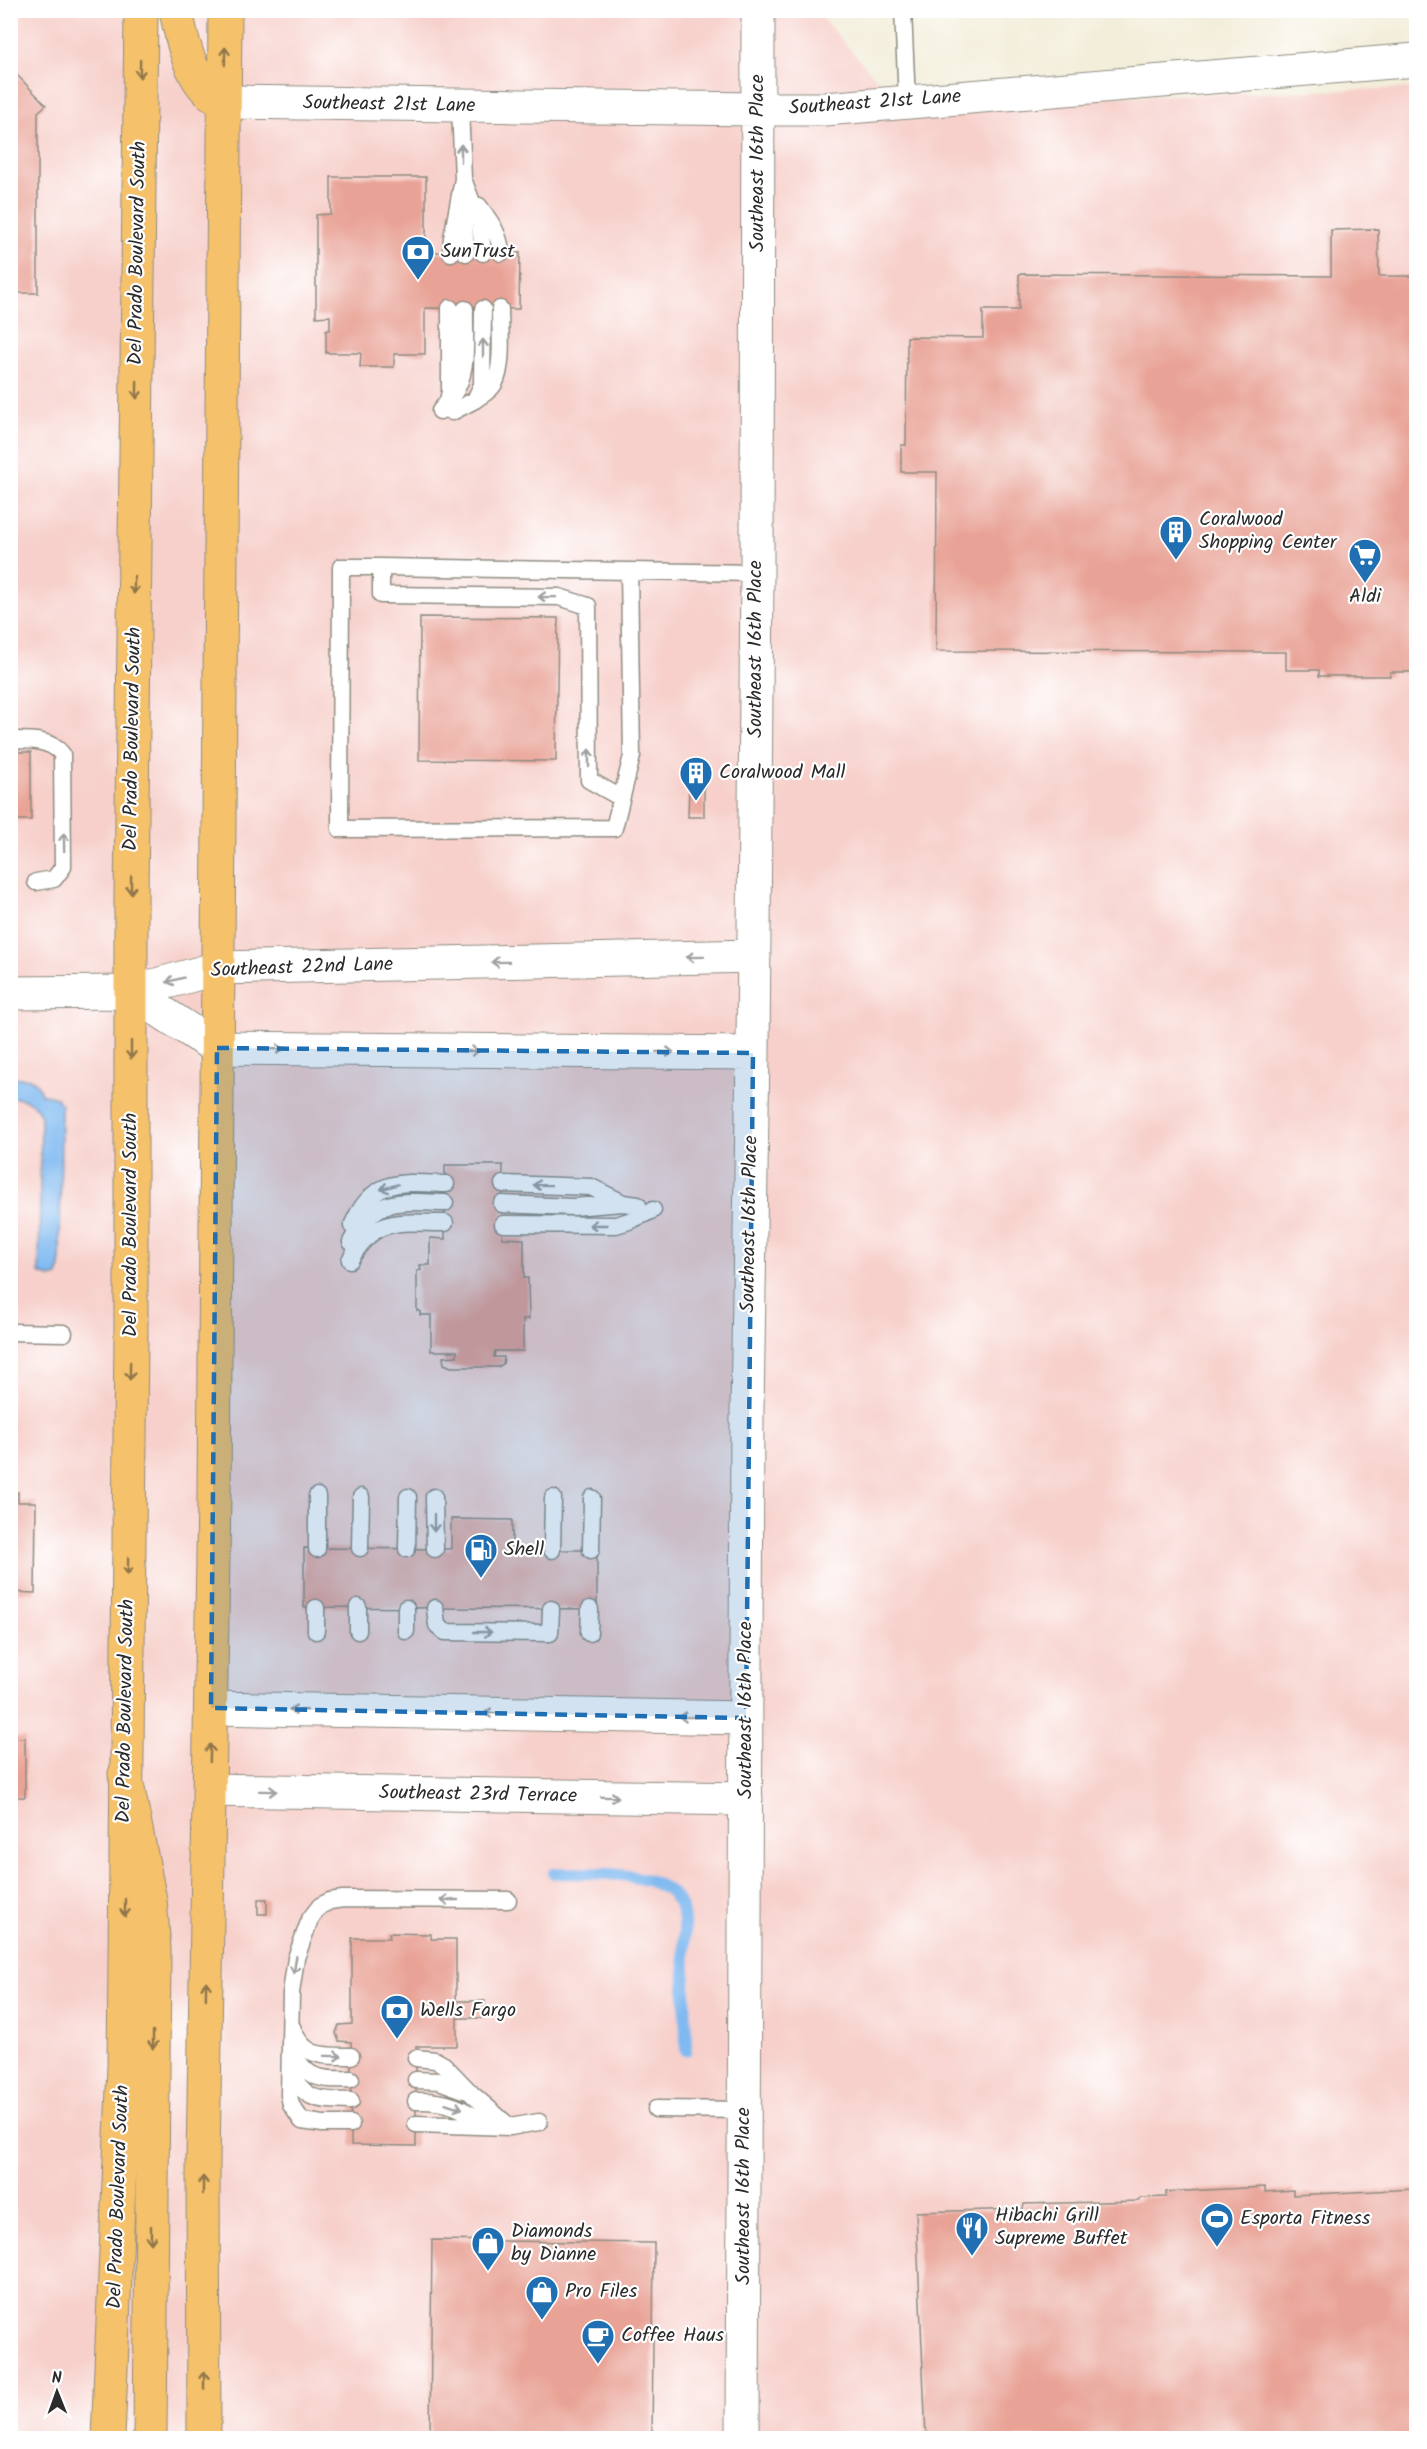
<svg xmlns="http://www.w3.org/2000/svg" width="1427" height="2449" font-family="Kalam,sans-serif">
	<rect width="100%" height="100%" fill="#fff"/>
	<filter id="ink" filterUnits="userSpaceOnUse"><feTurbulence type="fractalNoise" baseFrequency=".0167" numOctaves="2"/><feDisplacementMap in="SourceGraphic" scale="12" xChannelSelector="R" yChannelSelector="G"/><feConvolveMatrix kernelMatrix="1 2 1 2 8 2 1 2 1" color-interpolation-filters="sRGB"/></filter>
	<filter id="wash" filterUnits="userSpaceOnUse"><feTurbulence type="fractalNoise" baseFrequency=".008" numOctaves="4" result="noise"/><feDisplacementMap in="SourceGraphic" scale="24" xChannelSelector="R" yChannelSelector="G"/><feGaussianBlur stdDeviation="1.35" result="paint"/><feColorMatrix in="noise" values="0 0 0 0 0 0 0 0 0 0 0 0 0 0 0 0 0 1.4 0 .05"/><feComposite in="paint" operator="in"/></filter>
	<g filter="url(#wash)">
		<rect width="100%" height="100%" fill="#f3eeda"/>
		<!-- built -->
		<path fill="#f7d0cb" d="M 11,11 L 816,11 L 898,103 L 1416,88 L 1416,2438 L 11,2438 Z"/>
		<!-- water -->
		<path fill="#7fb9f0" stroke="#55728e" stroke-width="1.5" d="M 10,1077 L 32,1079 L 38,1086 L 41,1094 L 57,1098 L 61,1105 L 60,1267 L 58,1276 L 51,1278 L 39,1273 L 41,1116 C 34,1101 26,1099 11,1097 Z"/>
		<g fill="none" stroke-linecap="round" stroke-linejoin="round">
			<!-- stream -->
			<path stroke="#7fb9f0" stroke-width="12" d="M 554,1873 C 596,1875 681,1865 684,1922 L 686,2050"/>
		</g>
		<g id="blocks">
			<!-- building -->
			<path fill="#e9a396" d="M 15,73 L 46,105 L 38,112 L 38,293 L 10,293 L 10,79 Z
				M 331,177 L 426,177 L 426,252 L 520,253 L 519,309 L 425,308 L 425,354 L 394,354 L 394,367 L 360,367 L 361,353 L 326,353 L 326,330 L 330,330 L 330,316 L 316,317 L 316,215 L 331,214 Z
				M 1378,229 L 1379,276 L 1416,276 L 1416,672 L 1390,672 L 1390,676 L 1319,676 L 1319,670 L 1286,670 L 1286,652 L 936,651 L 937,472 L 901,472 L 901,445 L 906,445 L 907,337 L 983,338 L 983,310 L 1019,310 L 1019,274 L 1331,276 L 1331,230 Z
				M 420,617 L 558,618 L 556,761 L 419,760 Z
				M 10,752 L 31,752 L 31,820 L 10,820 Z
				M 689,787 L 704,787 L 704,817 L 688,817 Z
				M 445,1165 L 503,1165 L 502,1238 L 524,1239 L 524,1278 L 528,1278 L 529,1319 L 523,1319 L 523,1351 L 495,1351 L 494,1357 L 504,1357 L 503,1364 L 498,1367 L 451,1367 L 444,1364 L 443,1357 L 457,1356 L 457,1351 L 431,1351 L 431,1315 L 420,1315 L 420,1311 L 417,1311 L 417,1271 L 421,1270 L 420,1265 L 430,1265 L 430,1238 L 445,1239 Z
				M 10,1492 L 18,1492 L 18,1502 L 36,1502 L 35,1593 L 10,1592 Z
				M 451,1519 L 512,1520 L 512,1550 L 597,1550 L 597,1609 L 304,1607 L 304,1548 L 451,1549 Z
				M 10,1737 L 25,1738 L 25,1797 L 10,1797 Z
				M 258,1899 L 267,1899 L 267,1914 L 258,1914 Z
				M 389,1933 L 431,1934 L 431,1939 L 456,1939 L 456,2001 L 485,2001 L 485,2018 L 457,2018 L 457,2046 L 416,2046 L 416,2146 L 351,2145 L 351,2042 L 339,2041 L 336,2033 L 339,2025 L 352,2024 L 352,1938 L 390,1938 Z
				M 1265,2187 L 1265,2192 L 1293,2190 L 1293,2195 L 1416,2189 L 1416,2438 L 926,2438 L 916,2212 L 1023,2209 L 1024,2204 L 1139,2201 L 1140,2198 L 1166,2197 L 1166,2192 Z
				M 432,2240 L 654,2243 L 652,2438 L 430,2438 Z"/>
		</g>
	</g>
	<g filter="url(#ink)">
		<use href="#blocks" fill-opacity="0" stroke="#8f8c82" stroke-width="1.5"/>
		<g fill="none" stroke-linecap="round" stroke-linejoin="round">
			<!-- service casing -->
			<g stroke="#8f8c82" stroke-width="19">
				<path id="service" d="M 903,10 L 907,102
					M 463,179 L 480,223 L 483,253
					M 479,206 C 490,221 500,234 501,253
					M 463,209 L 466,253
					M 451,253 L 452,238 L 463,179 L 460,106
					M 452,396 C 470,373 464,336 465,309
					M 476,399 C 482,395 490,391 494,384 C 504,368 500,328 500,309
					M 440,411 L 448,401 L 450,391 L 450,308
					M 452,412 L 475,400 L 482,385 L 483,309
					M 381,567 L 381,595 L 559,597 L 588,606 L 589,780 L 621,798
					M 629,571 L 632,756 L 614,828 L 340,829 L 341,567 L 381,567 L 757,573
					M 10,740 C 29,740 50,739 62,754 L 63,867 L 54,879 L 36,882
					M 503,1184 L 591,1187 L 623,1203 L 638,1205
					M 502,1204 L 573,1207 L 623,1203
					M 503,1224 L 616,1225 L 629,1221 L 653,1210
					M 352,1226 C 372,1178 399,1182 446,1184
					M 351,1242 C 376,1195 398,1202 445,1203
					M 350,1260 C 375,1215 400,1223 445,1223
					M 10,1332 L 64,1333
					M 434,1497 L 435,1549
					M 360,1548 L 361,1497
					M 317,1549 L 317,1496
					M 407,1549 L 408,1497
					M 552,1550 L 553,1498
					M 591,1550 L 592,1498
					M 435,1608 L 437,1625 L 445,1632 L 550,1633 L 551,1609
					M 316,1631 L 316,1608
					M 358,1631 L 358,1607
					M 406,1631 L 406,1608
					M 589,1633 L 590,1609
					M 292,2027 C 303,2058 322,2056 351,2056
					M 290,2047 C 306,2079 317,2080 351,2079
					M 416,2058 L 435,2060 L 444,2065 L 473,2095 L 510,2127
					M 290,2070 C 304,2102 320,2100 351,2101
					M 416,2080 L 439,2081 L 464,2090
					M 416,2101 C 448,2100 462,2108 488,2125
					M 656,2109 L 745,2110
					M 351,2124 L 323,2124 L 302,2121 L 291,2105 L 289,2095 L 291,1993 L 296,1958 L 310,1919 L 320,1906 L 330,1901 L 343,1899 L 508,1900
					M 416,2124 L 510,2127 L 539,2122"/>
			</g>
			<!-- minor casing -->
			<g stroke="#8f8c82" stroke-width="35">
				<path id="minor" d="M 758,109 L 825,109 L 1416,60"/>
			</g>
			<!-- tertiary casing -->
			<g stroke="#8f8c82" stroke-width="35">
				<path id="tertiary" d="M 224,102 L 758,109
					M 131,992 L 217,1048 L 753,1053
					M 10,993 L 131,992 L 218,968 L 754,956
					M 211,1708 L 746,1718
					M 210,1790 L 746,1799
					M 743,2438 L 747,1410 L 753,1053 L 757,573 L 758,10"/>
			</g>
			<!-- primary casing -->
			<g stroke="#8f8c82" stroke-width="35">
				<path id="primary" d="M 176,10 C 181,36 189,73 208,91 C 212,95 219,98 224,102
					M 108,2438 L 124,2066 L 131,1333 L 131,902 L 141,10
					M 204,2438 L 203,2161 L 214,1495 L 225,10"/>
			</g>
			<!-- trunk casing -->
			<g stroke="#8f8c82" stroke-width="35">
				<path id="trunk" d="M 125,1774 L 150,1900 L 154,1949 L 150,2438"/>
			</g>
			<!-- service -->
			<use href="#service" stroke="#fff" stroke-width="16"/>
			<!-- minor -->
			<use href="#minor" stroke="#fff" stroke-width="33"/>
			<!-- tertiary -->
			<use href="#tertiary" stroke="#fff" stroke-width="33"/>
			<!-- primary -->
			<use href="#primary" stroke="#f5c16b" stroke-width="33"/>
			<!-- trunk -->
			<use href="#trunk" stroke="#f5c16b" stroke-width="33"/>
		</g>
		<!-- one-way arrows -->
		<defs><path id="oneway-shaft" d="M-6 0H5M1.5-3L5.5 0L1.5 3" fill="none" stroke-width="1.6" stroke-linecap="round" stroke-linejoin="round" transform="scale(1.5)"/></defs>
		<g stroke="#90764b">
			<use href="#oneway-shaft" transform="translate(225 56) rotate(-89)"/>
			<use href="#oneway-shaft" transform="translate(140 69) rotate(91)"/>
			<use href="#oneway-shaft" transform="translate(137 390) rotate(91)"/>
			<use href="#oneway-shaft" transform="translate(134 585) rotate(91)"/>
			<use href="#oneway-shaft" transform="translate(131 885) rotate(91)"/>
			<use href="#oneway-shaft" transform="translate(131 1050) rotate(90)"/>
			<use href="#oneway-shaft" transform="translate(130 1371) rotate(91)"/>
			<use href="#oneway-shaft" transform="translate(128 1566) rotate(91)"/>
			<use href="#oneway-shaft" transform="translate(210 1753) rotate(-89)"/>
			<use href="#oneway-shaft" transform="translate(125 1908) rotate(90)"/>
			<use href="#oneway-shaft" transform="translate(206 1990) rotate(-89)"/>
			<use href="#oneway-shaft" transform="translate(153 2040) rotate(90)"/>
			<use href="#oneway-shaft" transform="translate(203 2185) rotate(-90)"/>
			<use href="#oneway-shaft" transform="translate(151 2235) rotate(90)"/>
			<use href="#oneway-shaft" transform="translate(204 2380) rotate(-90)"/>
		</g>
		<g stroke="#a0a0a0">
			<use href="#oneway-shaft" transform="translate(461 153) rotate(-90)"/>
			<use href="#oneway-shaft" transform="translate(483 348) rotate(-90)"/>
			<use href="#oneway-shaft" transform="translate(547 597) rotate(-179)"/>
			<use href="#oneway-shaft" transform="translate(589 758) rotate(-90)"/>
			<use href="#oneway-shaft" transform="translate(64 842) rotate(-91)"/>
			<use href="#oneway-shaft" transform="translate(695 957) rotate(179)"/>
			<use href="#oneway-shaft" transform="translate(500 962) rotate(179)"/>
			<use href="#oneway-shaft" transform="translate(175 980) rotate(165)"/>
			<use href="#oneway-shaft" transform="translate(275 1049) rotate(1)"/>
			<use href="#oneway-shaft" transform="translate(470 1051)"/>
			<use href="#oneway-shaft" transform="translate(665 1052) rotate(1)"/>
			<use href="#oneway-shaft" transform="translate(542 1185) rotate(-179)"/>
			<use href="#oneway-shaft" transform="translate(389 1187) rotate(164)"/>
			<use href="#oneway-shaft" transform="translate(598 1225) rotate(180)"/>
			<use href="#oneway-shaft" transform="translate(434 1523) rotate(90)"/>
			<use href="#oneway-shaft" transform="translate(483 1632)"/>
			<use href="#oneway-shaft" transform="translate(298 1710) rotate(-179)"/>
			<use href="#oneway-shaft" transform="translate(493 1713) rotate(-179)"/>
			<use href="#oneway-shaft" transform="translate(688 1717) rotate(-179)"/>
			<use href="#oneway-shaft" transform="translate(268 1791) rotate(1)"/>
			<use href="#oneway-shaft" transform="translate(610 1797) rotate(1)"/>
			<use href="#oneway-shaft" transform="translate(449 1900) rotate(-180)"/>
			<use href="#oneway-shaft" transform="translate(295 1965) rotate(99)"/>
			<use href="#oneway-shaft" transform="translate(333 2056) rotate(1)"/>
			<use href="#oneway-shaft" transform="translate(454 2106) rotate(18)"/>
		</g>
	</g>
	<!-- marked area -->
	<path fill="#1f6fb2" fill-opacity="0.2" stroke="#1f6fb2" stroke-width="4.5" stroke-dasharray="12 8" stroke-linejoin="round" d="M 217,1048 L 753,1053 L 746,1718 L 211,1708 Z"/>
	<!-- icons -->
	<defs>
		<g id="bank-pin" transform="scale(1.725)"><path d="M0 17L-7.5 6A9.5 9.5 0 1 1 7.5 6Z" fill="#1f6fb2" stroke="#fff"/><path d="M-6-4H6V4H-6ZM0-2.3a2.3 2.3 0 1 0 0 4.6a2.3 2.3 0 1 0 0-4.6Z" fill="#fff"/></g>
		<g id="building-pin" transform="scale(1.725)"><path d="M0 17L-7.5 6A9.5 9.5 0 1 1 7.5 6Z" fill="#1f6fb2" stroke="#fff"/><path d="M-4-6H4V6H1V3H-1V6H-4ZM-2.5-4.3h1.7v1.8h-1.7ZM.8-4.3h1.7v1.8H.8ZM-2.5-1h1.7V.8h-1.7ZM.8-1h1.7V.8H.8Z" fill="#fff"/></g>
		<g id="supermarket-pin" transform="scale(1.725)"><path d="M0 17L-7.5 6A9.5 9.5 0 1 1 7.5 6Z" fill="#1f6fb2" stroke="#fff"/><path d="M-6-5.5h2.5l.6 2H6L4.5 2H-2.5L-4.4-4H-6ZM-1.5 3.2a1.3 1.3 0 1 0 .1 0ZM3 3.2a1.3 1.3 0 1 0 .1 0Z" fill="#fff"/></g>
		<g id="fuel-pin" transform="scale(1.725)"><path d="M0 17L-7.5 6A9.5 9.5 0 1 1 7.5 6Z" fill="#1f6fb2" stroke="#fff"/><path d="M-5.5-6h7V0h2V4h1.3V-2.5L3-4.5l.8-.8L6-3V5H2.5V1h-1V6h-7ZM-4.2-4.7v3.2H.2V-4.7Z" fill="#fff"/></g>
		<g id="stadium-pin" transform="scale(1.725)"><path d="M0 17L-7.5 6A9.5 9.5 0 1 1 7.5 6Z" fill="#1f6fb2" stroke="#fff"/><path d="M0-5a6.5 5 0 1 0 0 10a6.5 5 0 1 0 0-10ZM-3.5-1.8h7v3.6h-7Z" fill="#fff"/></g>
		<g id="restaurant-pin" transform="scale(1.725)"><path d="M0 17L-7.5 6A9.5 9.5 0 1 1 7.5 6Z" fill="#1f6fb2" stroke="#fff"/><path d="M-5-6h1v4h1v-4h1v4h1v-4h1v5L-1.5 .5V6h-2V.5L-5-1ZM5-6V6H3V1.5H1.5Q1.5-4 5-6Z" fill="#fff"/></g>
		<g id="shop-pin" transform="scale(1.725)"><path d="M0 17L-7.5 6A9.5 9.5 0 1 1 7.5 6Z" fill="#1f6fb2" stroke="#fff"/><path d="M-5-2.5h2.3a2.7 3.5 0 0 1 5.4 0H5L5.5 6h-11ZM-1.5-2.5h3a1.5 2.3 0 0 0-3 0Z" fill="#fff"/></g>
		<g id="cafe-pin" transform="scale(1.725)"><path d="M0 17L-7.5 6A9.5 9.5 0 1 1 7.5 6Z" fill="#1f6fb2" stroke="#fff"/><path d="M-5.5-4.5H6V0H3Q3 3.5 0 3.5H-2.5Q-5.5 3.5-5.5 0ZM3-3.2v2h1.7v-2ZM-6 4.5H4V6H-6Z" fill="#fff"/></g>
	</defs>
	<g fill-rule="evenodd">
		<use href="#bank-pin" x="418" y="252"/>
		<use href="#building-pin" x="1176" y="532"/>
		<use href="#supermarket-pin" x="1365" y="555"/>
		<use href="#building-pin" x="696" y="773"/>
		<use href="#fuel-pin" x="481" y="1550"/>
		<use href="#bank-pin" x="397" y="2011"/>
		<use href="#stadium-pin" x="1217" y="2219"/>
		<use href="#restaurant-pin" x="972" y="2228"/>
		<use href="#shop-pin" x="488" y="2243"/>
		<use href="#shop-pin" x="542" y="2292"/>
		<use href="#cafe-pin" x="598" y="2336"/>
	</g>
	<g text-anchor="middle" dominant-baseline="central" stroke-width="4.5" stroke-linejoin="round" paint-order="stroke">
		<!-- street labels -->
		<g font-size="20" fill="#2b2b2b" stroke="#fff">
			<text transform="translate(875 103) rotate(-4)">Southeast 21st Lane</text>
			<text transform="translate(389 105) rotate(1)">Southeast 21st Lane</text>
			<text transform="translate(758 163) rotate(-90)">Southeast 16th Place</text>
			<text transform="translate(138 253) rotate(-89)">Del Prado Boulevard South</text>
			<text transform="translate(756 649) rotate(-90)">Southeast 16th Place</text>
			<text transform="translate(133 739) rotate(-89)">Del Prado Boulevard South</text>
			<text transform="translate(302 968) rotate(-2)">Southeast 22nd Lane</text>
			<text transform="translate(750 1224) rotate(-89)">Southeast 16th Place</text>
			<text transform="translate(131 1225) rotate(-90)">Del Prado Boulevard South</text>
			<text transform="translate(746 1710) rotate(-90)">Southeast 16th Place</text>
			<text transform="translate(126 1711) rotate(-89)">Del Prado Boulevard South</text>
			<text transform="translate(478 1795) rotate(1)">Southeast 23rd Terrace</text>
			<text transform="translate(744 2196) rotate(-90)">Southeast 16th Place</text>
			<text transform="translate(119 2197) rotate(-88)">Del Prado Boulevard South</text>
		</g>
		<!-- poi labels -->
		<g font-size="20" fill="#2b2b2b" stroke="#fff" text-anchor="start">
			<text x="441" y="252">SunTrust</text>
			<text x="1199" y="520">Coralwood<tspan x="1199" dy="23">Shopping Center</tspan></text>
			<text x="1365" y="597" text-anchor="middle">Aldi</text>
			<text x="719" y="773">Coralwood Mall</text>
			<text x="504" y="1550">Shell</text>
			<text x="420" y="2011">Wells Fargo</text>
			<text x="995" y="2216">Hibachi Grill<tspan x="995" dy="23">Supreme Buffet</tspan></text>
			<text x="1240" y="2219">Esporta Fitness</text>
			<text x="511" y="2232">Diamonds<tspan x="511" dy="23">by Dianne</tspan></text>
			<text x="565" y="2292">Pro Files</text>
			<text x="621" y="2336">Coffee Haus</text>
		</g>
	</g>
	<!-- margin -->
	<rect width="1427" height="2449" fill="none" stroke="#fff" stroke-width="36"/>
	<!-- north arrow -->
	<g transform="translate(57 2392) rotate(359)" stroke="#ffffff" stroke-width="4.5" paint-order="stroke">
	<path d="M0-4.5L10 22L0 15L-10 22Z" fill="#2b2b2b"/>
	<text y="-9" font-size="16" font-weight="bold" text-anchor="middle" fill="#2b2b2b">N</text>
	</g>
</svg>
